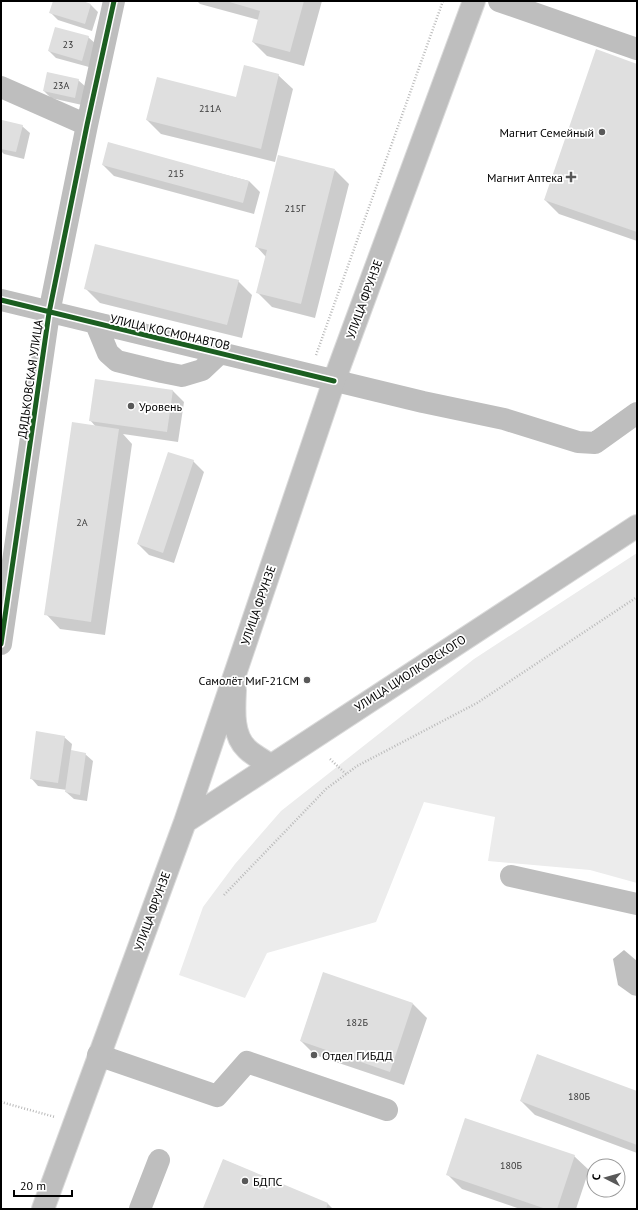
<svg xmlns="http://www.w3.org/2000/svg" width="638" height="1210" font-family="'PT Sans',sans-serif">
	<rect width="100%" height="100%" fill="#fff"/>
	<!-- green -->
	<path fill="#ececec" d="M 637,553 L 637,883 L 590,870 L 488,861 L 495,817 L 424,802 L 376,922 L 267,953 L 245,998 L 179,975 L 203,907 L 235,864 L 281,811 L 474,659 Z"/>
	<!-- water -->
	<path fill="#bfbfbf" d="M 624,950 L 637,961 L 637,996 L 632,995 L 618,985 L 613,959 Z"/>
	<!-- shadow -->
	<path fill="#0003" d="M 54,1 L 80,1 L 91,5 L 98,12 L 92,31 L 58,20 L 51,13 Z
		M 197,1 L 322,1 L 304,66 L 267,56 L 253,42 L 259,20 L 200,4 Z
		M 88,37 L 96,44 L 89,67 L 56,58 L 49,51 Z
		M 637,65 L 637,241 L 559,214 L 545,200 Z
		M 278,75 L 293,89 L 275,162 L 161,134 L 147,120 L 237,98 Z
		M 78,80 L 86,87 L 82,105 L 51,98 L 44,91 Z
		M 3,121 L 22,126 L 30,133 L 24,159 L 4,154 L 1,151 Z
		M 108,144 L 249,181 L 260,192 L 254,214 L 114,176 L 103,165 Z
		M 335,170 L 349,184 L 315,318 L 272,307 L 257,292 L 266,257 L 256,246 Z
		M 238,281 L 252,295 L 242,338 L 100,303 L 85,288 Z
		M 96,380 L 173,391 L 184,402 L 178,442 L 123,434 L 132,444 L 105,635 L 60,629 L 46,614 L 96,427 L 90,420 Z
		M 193,461 L 204,472 L 174,563 L 149,555 L 138,544 Z
		M 64,737 L 72,744 L 71,751 L 85,754 L 93,761 L 87,801 L 74,799 L 66,792 L 67,790 L 38,786 L 31,778 Z
		M 413,1004 L 427,1018 L 404,1085 L 315,1055 L 301,1041 Z
		M 637,1092 L 637,1153 L 535,1115 L 521,1101 Z
		M 574,1156 L 589,1170 L 576,1209 L 520,1209 L 462,1189 L 448,1175 Z
		M 224,1160 L 328,1204 L 333,1209 L 205,1209 Z"/>
	<!-- building -->
	<path fill="#dfdfdf" d="M 53,1 L 83,1 L 91,4 L 85,24 L 49,13 Z
		M 226,1 L 304,1 L 290,52 L 252,42 L 260,11 Z
		M 55,27 L 89,36 L 82,61 L 48,51 Z
		M 596,49 L 637,64 L 637,232 L 544,200 Z
		M 244,65 L 279,74 L 261,149 L 146,120 L 157,77 L 236,97 Z
		M 47,72 L 79,79 L 75,98 L 43,91 Z
		M 2,120 L 23,125 L 16,152 L 1,149 Z
		M 108,142 L 249,181 L 243,203 L 102,165 Z
		M 278,155 L 335,169 L 301,304 L 256,293 L 267,250 L 255,247 Z
		M 95,244 L 239,280 L 227,325 L 84,289 Z
		M 95,379 L 173,390 L 167,432 L 89,421 Z
		M 72,422 L 119,429 L 91,622 L 44,615 Z
		M 168,452 L 194,460 L 163,553 L 137,544 Z
		M 36,731 L 65,736 L 58,783 L 30,779 Z
		M 71,750 L 86,753 L 80,795 L 65,792 Z
		M 323,972 L 413,1003 L 390,1072 L 300,1041 Z
		M 537,1054 L 637,1091 L 637,1145 L 520,1101 Z
		M 465,1118 L 575,1155 L 557,1209 L 546,1209 L 446,1175 Z
		M 223,1159 L 328,1203 L 326,1209 L 203,1208 Z"/>
	<g fill="none" stroke-linecap="round" stroke-linejoin="round">
		<!-- major casing -->
		<g stroke="#dbdbdb" stroke-width="24">
			<path id="major" d="M 235,690 C 234,710 232,735 247,749 C 253,755 263,760 270,765
				M 185,822 L 637,526
				M 43,1209 L 185,822 L 334,381 L 474,1"/>
		</g>
		<!-- path -->
		<path stroke="#b9b9b9" stroke-width="2.5" stroke-dasharray="1 2" stroke-linecap="butt" d="M 316,355 L 443,1
			M 330,759 L 346,774
			M 224,895 L 326,789 L 357,766 L 477,703 L 637,597
			M 1,1102 L 55,1117"/>
		<!-- minor -->
		<path stroke="#bebebe" stroke-width="22" d="M 499,1 L 637,49
			M 1,87 L 87,125
			M 1,300 L 423,402 L 504,419 L 578,442 L 595,443 L 637,413
			M 96,324 L 108,353 L 117,361 L 162,372 L 182,376 L 202,370 L 219,354
			M 1,644 L 49,313 L 87,125 L 114,1
			M 511,876 L 637,904
			M 98,1055 L 217,1096 L 247,1062 L 387,1110
			M 140,1209 L 159,1160"/>
		<!-- major -->
		<use href="#major" stroke="#bebebe" stroke-width="22"/>
		<!-- cycleway casing -->
		<g stroke="#fff" stroke-width="8">
			<path id="cycleway" d="M 1,300 L 334,381
				M 1,644 L 49,313 L 87,125 L 114,1"/>
		</g>
		<!-- cycleway -->
		<use href="#cycleway" stroke="#1b5e20" stroke-width="5"/>
	</g>
	<!-- markers -->
	<g fill="#595959" stroke="#fff" stroke-width="1.5">
		<circle cx="602" cy="132" r="4"/>
		<path d="M569 171h4v4h4v4h-4v4h-4v-4h-4v-4h4z"/>
		<circle cx="131" cy="406" r="4"/>
		<circle cx="307" cy="680" r="4"/>
		<circle cx="314" cy="1055" r="4"/>
		<circle cx="245" cy="1181" r="4"/>
	</g>
	<g text-anchor="middle" dominant-baseline="central" stroke-width="3.5" stroke-linejoin="round" paint-order="stroke">
		<!-- number labels -->
		<g font-size="10" fill="#383838">
			<text x="68" y="44">23</text>
			<text x="61" y="85">23А</text>
			<text x="210" y="108">211А</text>
			<text x="176" y="173">215</text>
			<text x="295" y="208">215Г</text>
			<text x="82" y="522">2А</text>
			<text x="357" y="1022">182Б</text>
			<text x="579" y="1096">180Б</text>
			<text x="511" y="1165">180Б</text>
		</g>
		<!-- poi labels -->
		<g font-size="12" fill="#000" stroke="#fff" text-anchor="end">
			<text x="594" y="132">Магнит Семейный</text>
			<text x="563" y="177">Магнит Аптека</text>
			<text x="139" y="406" text-anchor="start">Уровень</text>
			<text x="299" y="680">Самолёт МиГ-21СМ</text>
			<text x="322" y="1055" text-anchor="start">Отдел ГИБДД</text>
			<text x="253" y="1181" text-anchor="start">БДПС</text>
		</g>
		<!-- street labels -->
		<g font-size="12" fill="#000" stroke="#fff">
			<text transform="translate(364 299) rotate(-70)">УЛИЦА ФРУНЗЕ</text>
			<text transform="translate(170 332) rotate(13)">УЛИЦА КОСМОНАВТОВ</text>
			<text transform="translate(30 379) rotate(-82)">ДЯДЬКОВСКАЯ УЛИЦА</text>
			<text transform="translate(258 605) rotate(-71)">УЛИЦА ФРУНЗЕ</text>
			<text transform="translate(410 673) rotate(-33)">УЛИЦА ЦИОЛКОВСКОГО</text>
			<text transform="translate(152 911) rotate(-70)">УЛИЦА ФРУНЗЕ</text>
		</g>
	</g>
	<!-- border -->
	<rect width="638" height="1210" fill="none" stroke="#000000" stroke-width="4"/>
	<!-- north arrow -->
	<g transform="translate(606 1178) rotate(276)"><circle r="19" fill="#ffffff" stroke="#999999"/>
	<path d="M0-3L7 15L0 10L-7 15Z" fill="#595959"/>
	<text y="-6" font-size="11" font-weight="bold" text-anchor="middle" fill="#000000">С</text>
	</g>
	<!-- scale -->
	<path d="M14 1190v6h58v-6" fill="none" stroke="#000000" stroke-width="2"/>
	<text x="20" y="1190" font-size="12" fill="#000000" stroke="#ffffff" stroke-width="3" paint-order="stroke">20 m</text>
</svg>
